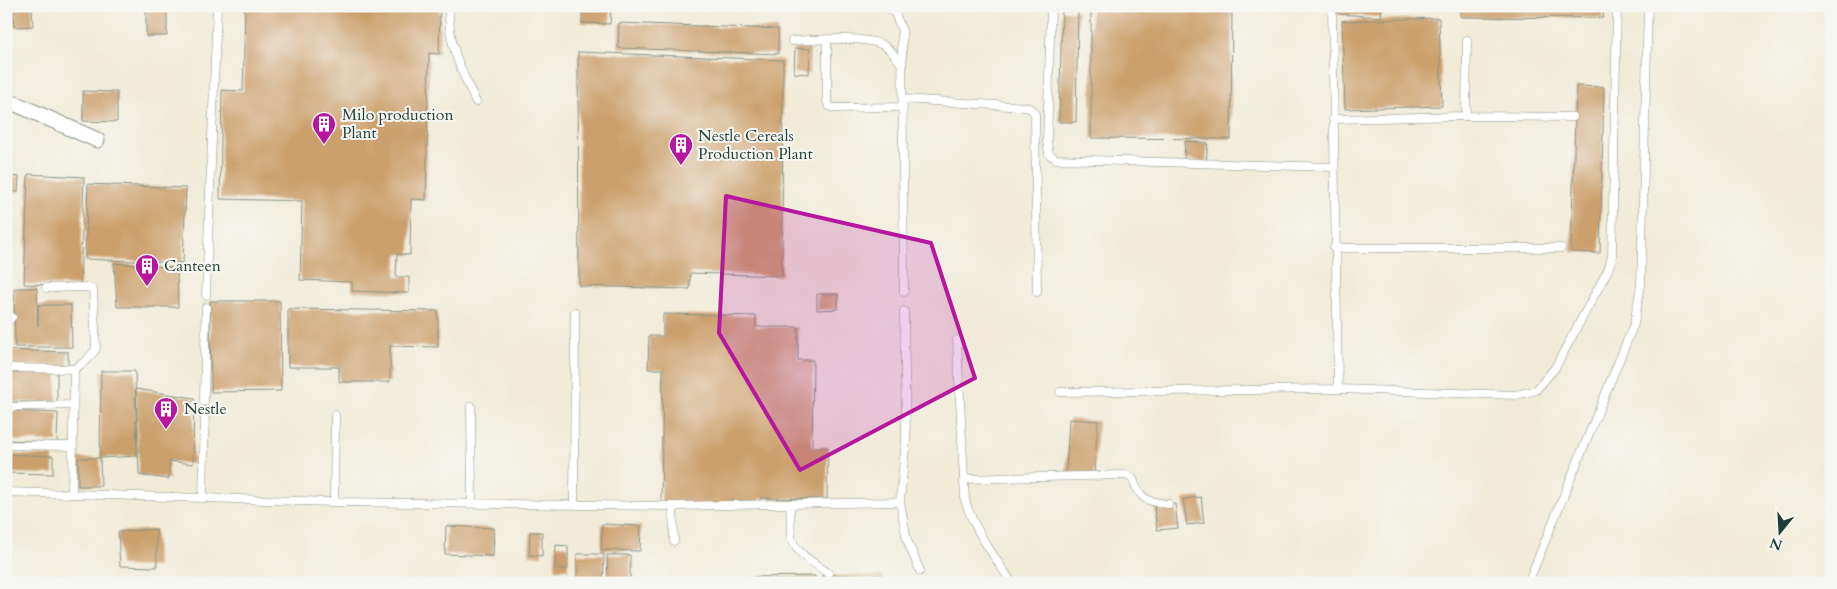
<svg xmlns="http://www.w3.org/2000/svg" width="1837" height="589" font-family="Cardo,serif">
	<rect width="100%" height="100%" fill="#f6f6f2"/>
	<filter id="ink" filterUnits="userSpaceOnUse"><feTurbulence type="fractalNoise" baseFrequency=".02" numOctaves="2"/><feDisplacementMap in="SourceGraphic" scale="10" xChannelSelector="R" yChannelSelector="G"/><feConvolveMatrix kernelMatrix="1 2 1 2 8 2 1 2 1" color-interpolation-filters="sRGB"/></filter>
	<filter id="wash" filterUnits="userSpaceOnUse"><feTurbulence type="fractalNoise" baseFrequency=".0096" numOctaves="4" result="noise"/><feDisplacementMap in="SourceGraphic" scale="20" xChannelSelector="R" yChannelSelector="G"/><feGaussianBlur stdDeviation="1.12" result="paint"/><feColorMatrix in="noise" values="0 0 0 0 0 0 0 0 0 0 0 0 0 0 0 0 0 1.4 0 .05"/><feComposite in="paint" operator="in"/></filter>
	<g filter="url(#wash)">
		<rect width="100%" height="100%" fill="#f1ebd8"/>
		<g id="blocks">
			<!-- building -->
			<path fill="#cca06d" d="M 13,6 L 32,6 L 33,26 L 14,27 Z
				M 146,6 L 167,6 L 167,36 L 146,36 Z
				M 245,6 L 440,6 L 439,54 L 429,53 L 426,200 L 411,199 L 410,255 L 397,254 L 396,277 L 409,277 L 409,293 L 352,291 L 352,282 L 300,280 L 302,201 L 220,199 L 222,90 L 243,91 Z
				M 582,6 L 611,7 L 610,24 L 582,23 Z
				M 1091,6 L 1232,6 L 1231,139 L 1091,138 Z
				M 1338,6 L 1382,6 L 1381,17 L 1338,14 Z
				M 1461,6 L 1604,6 L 1603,18 L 1461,17 Z
				M 1062,11 L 1078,11 L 1076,122 L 1059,122 Z
				M 1439,18 L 1442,106 L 1345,109 L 1342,21 Z
				M 619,23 L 778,29 L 778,54 L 618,48 Z
				M 795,48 L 810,49 L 809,74 L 794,73 Z
				M 578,52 L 783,60 L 782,276 L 690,273 L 690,289 L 579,286 Z
				M 1576,86 L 1604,87 L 1600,253 L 1571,252 Z
				M 83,91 L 117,92 L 117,122 L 83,121 Z
				M 1185,141 L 1208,143 L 1206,162 L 1184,159 Z
				M 28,174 L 84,177 L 80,286 L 24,284 Z
				M 6,176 L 19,177 L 18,192 L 6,191 Z
				M 88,184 L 186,188 L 183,263 L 85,259 Z
				M 114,263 L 177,268 L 178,307 L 117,307 Z
				M 14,288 L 37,288 L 38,326 L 38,305 L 71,305 L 72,347 L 15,347 Z
				M 817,294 L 838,294 L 838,309 L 817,310 Z
				M 210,301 L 280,301 L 281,391 L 211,392 Z
				M 288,309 L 438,311 L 438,347 L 390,346 L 390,382 L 339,382 L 339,367 L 288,367 Z
				M 663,314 L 756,316 L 756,327 L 798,327 L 798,360 L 813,360 L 812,447 L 828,447 L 827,499 L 760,498 L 760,505 L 661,504 L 663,369 L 648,369 L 649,336 L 663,336 Z
				M 6,350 L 68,352 L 68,366 L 6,365 Z
				M 101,371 L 135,371 L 137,456 L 100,458 Z
				M 6,372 L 57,372 L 57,402 L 6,402 Z
				M 136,389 L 194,398 L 193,464 L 169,461 L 169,479 L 139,475 Z
				M 6,411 L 58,413 L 57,442 L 6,440 Z
				M 1069,419 L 1098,421 L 1094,475 L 1066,473 Z
				M 6,454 L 53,456 L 53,474 L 6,473 Z
				M 78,458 L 100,458 L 101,486 L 78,486 Z
				M 1201,497 L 1204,523 L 1187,525 L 1183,499 Z
				M 1175,504 L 1178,528 L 1157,530 L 1154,507 Z
				M 602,524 L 641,526 L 640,551 L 601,550 Z
				M 446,526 L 494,528 L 493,556 L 445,554 Z
				M 156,529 L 157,567 L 120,566 L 118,532 Z
				M 530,532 L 542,532 L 542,556 L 529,555 Z
				M 556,545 L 568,546 L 568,569 L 555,569 Z
				M 577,554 L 604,554 L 603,583 L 577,583 Z
				M 607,555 L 630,555 L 630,580 L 608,580 Z
				M 823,575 L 883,576 L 883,583 L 823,583 Z
				M 815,576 L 815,583 L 754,583 L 754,577 Z"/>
		</g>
	</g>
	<g filter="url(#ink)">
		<use href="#blocks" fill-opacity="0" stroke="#889486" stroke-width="1"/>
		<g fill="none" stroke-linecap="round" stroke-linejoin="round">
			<!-- service casing -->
			<g stroke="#889486" stroke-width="9">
				<path id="service" d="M 449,6 C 448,45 460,68 476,102
					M 886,6 L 895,13 L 902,31 L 904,292
					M 1051,6 L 1047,142 L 1049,154 L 1056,159 L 1333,167
					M 1332,6 L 1338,389
					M 827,40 L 827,102 L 829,106 L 833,108 L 903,107
					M 792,41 C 815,40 863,35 883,45 C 891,49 897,58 902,65
					M 903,99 L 1026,107 L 1031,109 L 1035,114 L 1037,292
					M 1466,116 L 1467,40
					M 1333,119 L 1466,116 L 1573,117
					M 1334,248 L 1561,248
					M 46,288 L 88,287 L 93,290 L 96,349 L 87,360 L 74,369
					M 206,295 L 217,6
					M 6,324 L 12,317
					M 957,340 L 965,500 C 974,531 995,557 1012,583
					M 6,368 L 74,369 L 72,494
					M 1060,392 L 1338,389 L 1516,395 L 1536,390 L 1555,368 L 1608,270 L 1612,257 L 1617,6
					M 204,401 L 206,307
					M 471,406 L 472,503
					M 6,407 L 73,405
					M 6,445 L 73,446
					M 964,479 L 1126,475 L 1133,479 C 1140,500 1148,502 1168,504
					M 6,492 L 334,502 L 673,506 L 900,502 L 906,439 L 904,311
					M 203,498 L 205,411
					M 334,502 L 335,415
					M 900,502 L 907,540 L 920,571
					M 574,504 L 575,312
					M 790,504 C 791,514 790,526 791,536 C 794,553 815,563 828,573
					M 673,506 L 674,541
					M 1528,583 L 1634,324 L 1641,285 L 1648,6"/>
			</g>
			<!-- minor casing -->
			<g stroke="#889486" stroke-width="17">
				<path id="minor" d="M 6,102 L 16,104 L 97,140"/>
			</g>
			<!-- service -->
			<use href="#service" stroke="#fff" stroke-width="8"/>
			<!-- minor -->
			<use href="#minor" stroke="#fff" stroke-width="15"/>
		</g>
	</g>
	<!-- marked area -->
	<path fill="#b5179e" fill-opacity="0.2" stroke="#b5179e" stroke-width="4" stroke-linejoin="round" d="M 726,196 L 931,243 L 975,378 L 800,470 L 719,333 Z"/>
	<!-- icons -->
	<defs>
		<g id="building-pin" transform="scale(1.25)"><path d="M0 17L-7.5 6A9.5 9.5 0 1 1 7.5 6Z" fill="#b5179e" stroke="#f6f6f2"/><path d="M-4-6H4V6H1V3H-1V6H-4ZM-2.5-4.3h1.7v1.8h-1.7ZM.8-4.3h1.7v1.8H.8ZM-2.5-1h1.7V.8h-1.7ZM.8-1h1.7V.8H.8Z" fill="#fff"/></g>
	</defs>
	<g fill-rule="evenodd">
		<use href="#building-pin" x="324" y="124"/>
		<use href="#building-pin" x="681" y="145"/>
		<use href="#building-pin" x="147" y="266"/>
		<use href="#building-pin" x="166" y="409"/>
	</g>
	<g text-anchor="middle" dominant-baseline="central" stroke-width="4" stroke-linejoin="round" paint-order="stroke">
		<!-- poi labels -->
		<g font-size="16" fill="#1f3d34" stroke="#f6f6f2" text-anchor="start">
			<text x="342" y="115">Milo production<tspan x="342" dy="18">Plant</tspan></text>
			<text x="698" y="136">Nestle Cereals<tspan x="698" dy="18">Production Plant</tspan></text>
			<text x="164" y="266">Canteen</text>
			<text x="184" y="409">Nestle</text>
		</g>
	</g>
	<!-- margin -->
	<rect width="1837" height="589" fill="none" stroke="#f6f6f2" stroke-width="25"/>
	<!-- north arrow -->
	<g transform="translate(1780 532) rotate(198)" stroke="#f6f6f2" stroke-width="4" paint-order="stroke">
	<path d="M0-4L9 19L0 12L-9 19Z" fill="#1f3d34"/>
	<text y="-8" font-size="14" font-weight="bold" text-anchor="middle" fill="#1f3d34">N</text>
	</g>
</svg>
